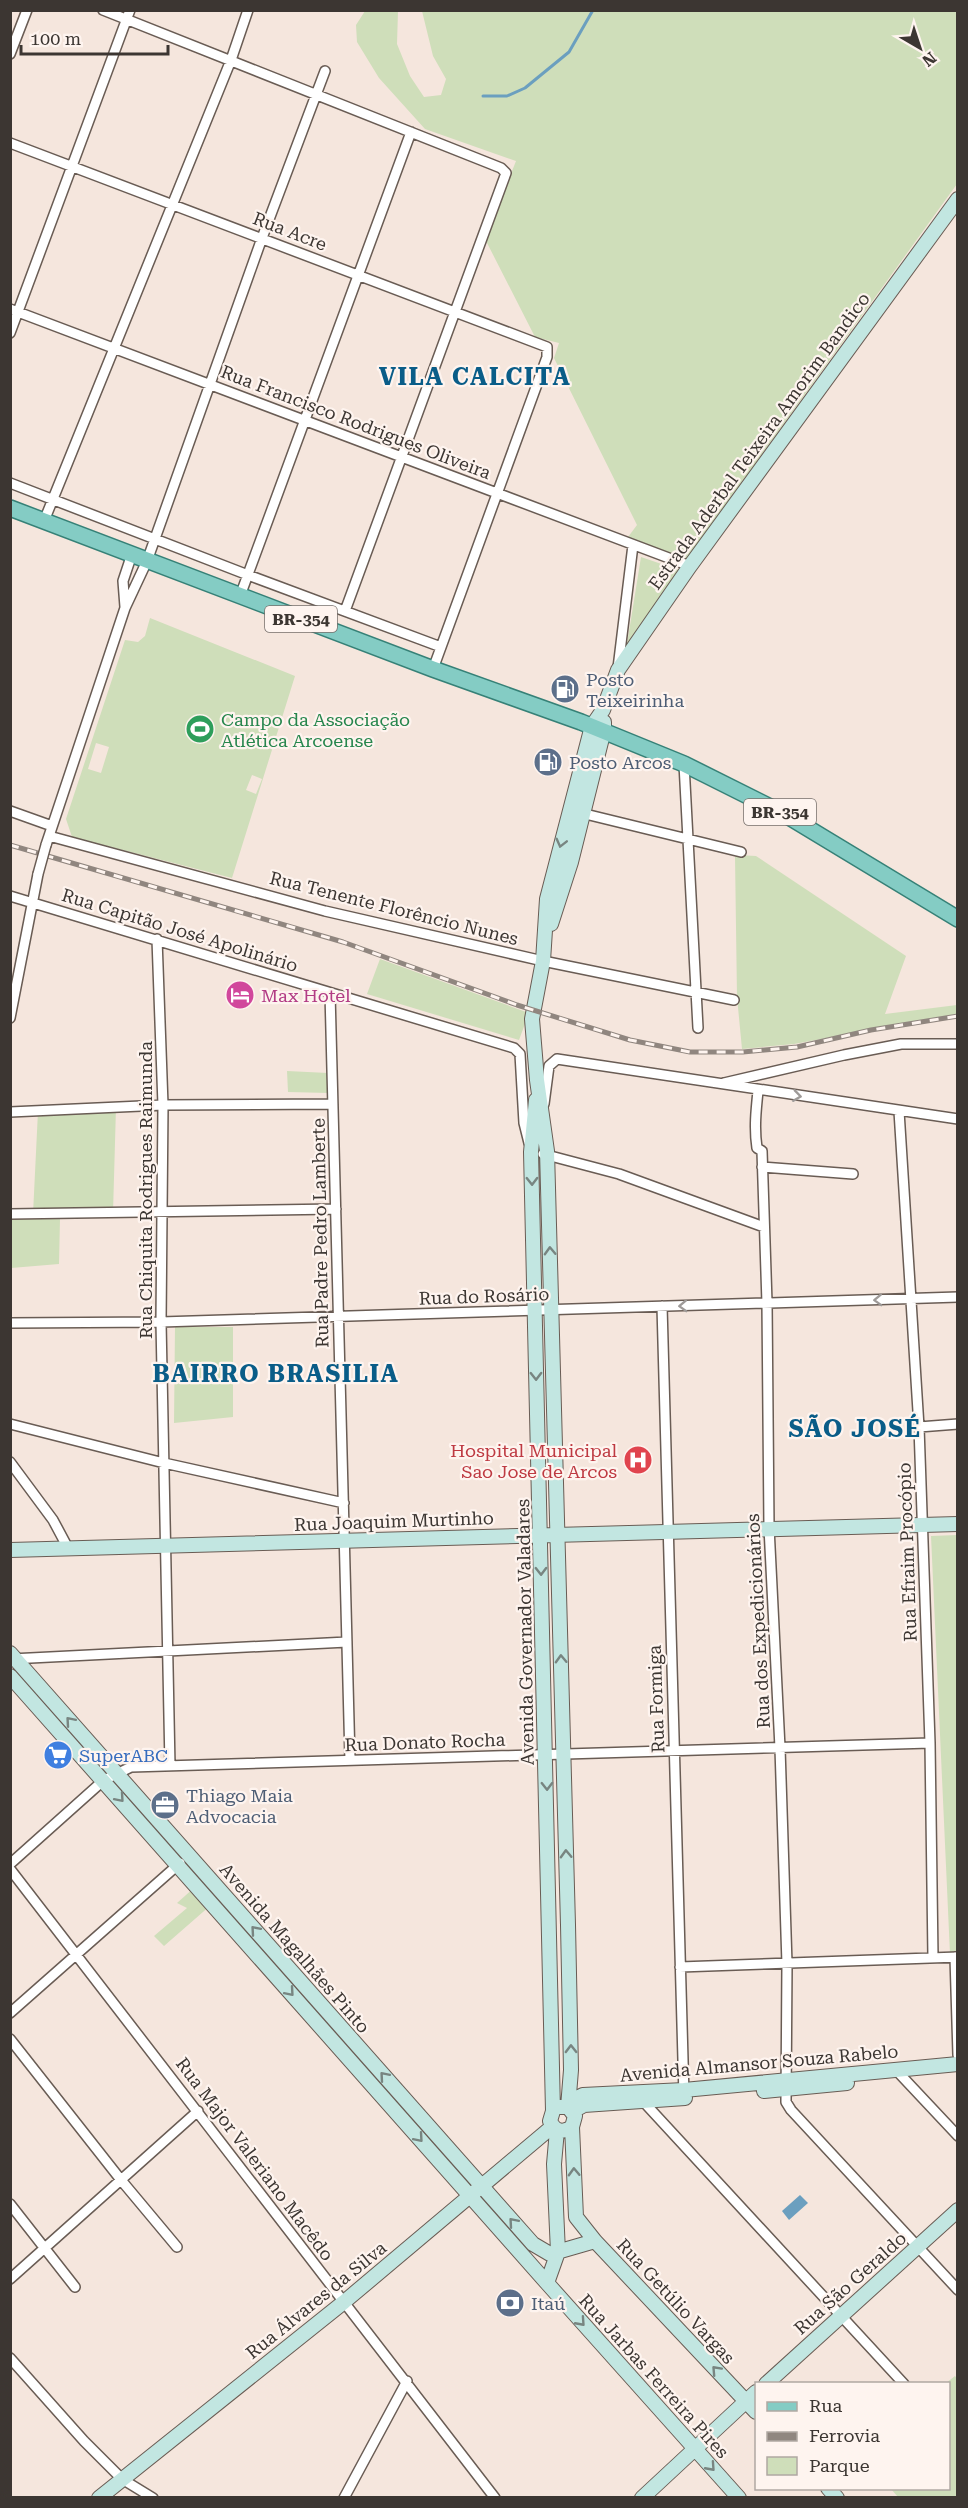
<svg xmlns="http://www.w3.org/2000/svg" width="968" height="2508" font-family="'Roboto Serif',serif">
	<rect width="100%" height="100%" fill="#f5e6dd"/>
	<!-- green -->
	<path fill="#cfdeba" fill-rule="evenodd" d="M 365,11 L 398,11 L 397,44 L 410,76 L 424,97 L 441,95 L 446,79 L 433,56 L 422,11 L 957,11 L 957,184 L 686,559 L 628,537 L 637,525 L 554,358 L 559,343 L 535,337 L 485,239 L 516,161 L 425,129 L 379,78 L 357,42 L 356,25 Z
		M 641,557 L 679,570 L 626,650 Z
		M 150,618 L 295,676 L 232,878 L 72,837 L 66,819 L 125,640 L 138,642 L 145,636 ZM 96,743 L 109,747 L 101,773 L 88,769 ZM 252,775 L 262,779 L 256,794 L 246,790 Z
		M 737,855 L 756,856 L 906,956 L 885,1014 L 957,1005 L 957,1014 L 794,1044 L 742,1049 L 737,997 L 735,857 Z
		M 380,959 L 529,1013 L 519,1040 L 367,994 Z
		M 287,1071 L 328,1073 L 329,1093 L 288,1092 Z
		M 116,1107 L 113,1213 L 33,1214 L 38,1111 Z
		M 11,1218 L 60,1219 L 59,1264 L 11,1268 Z
		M 175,1327 L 233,1327 L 233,1417 L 174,1423 Z
		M 957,1535 L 957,1953 L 950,1954 L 931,1536 Z
		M 195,1887 L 211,1905 L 164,1946 L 154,1936 L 187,1908 L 177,1903 Z
		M 955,2376 L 958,2380 L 957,2497 L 898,2497 L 891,2489 L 948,2488 L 948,2384 L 946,2383 Z"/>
	<!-- water -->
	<path fill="#6b9fbf" d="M 800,2195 L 808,2203 L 789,2220 L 782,2211 Z"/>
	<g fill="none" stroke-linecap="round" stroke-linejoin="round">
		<!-- stream -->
		<path stroke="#6b9fbf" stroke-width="3" d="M 483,96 L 507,96 L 525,88 L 569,52 L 593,10"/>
		<!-- street casing -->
		<g stroke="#695c54" stroke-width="12">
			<path id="street" d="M 103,10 L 491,164 L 501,168 L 506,173 L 345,611
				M 10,54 L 27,10
				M 10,143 L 547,347 L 547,357 L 433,669
				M 10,309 L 690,566
				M 10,333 L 130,10
				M 10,483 L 248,575 L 441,647
				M 44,521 L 231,60 L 248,10
				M 240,596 L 411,132
				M 125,607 L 123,581 L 132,554
				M 618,668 L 633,545
				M 684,764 L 698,1028
				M 10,811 L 52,826
				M 577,812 L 741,852
				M 49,836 L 325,911 L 543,961 L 734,1000
				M 46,845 L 125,608 L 147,561 L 262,238 L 325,71
				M 10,896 L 514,1048 L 520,1054 L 524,1123 L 529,1143
				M 157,939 L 163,1105 L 161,1322 L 170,1766
				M 330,993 L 350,1760
				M 10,1018 L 38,874
				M 724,1083 L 844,1055 L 901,1044 L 958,1044
				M 758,1091 C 756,1110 754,1129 757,1148 L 762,1151 L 767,1303 L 769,1527 L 780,1748 L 787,1964 L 786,2102 L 791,2110 L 958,2290
				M 544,1104 L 549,1066 L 557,1059 L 958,1119
				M 899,1111 L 919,1427 L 930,1743 L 933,1957
				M 10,1112 L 163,1105 L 333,1104
				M 543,1154 L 619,1174 L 764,1227
				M 762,1167 L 853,1174
				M 10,1214 L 336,1209
				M 662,1306 L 684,2096
				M 10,1323 L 161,1322 L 958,1297
				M 10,1424 L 164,1463 L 344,1503
				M 919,1427 L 958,1424
				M 10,1462 L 53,1520 L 68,1548
				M 11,1659 L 347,1642
				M 10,1864 L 104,1780 L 131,1767 L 930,1743
				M 10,1869 L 495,2498
				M 955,1957 L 958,2055
				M 680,1967 L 958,1957
				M 10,2013 L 180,1863
				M 10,2039 L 121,2180 L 177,2247
				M 896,2070 L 958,2136
				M 641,2099 L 904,2384
				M 10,2204 L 75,2287
				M 10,2279 L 198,2111
				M 10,2358 L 84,2441 L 122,2479 L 153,2498
				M 344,2498 L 407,2381"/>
		</g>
		<!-- secondary casing -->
		<g stroke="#695c54" stroke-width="16">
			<path id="secondary" d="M 551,924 L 571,862 L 604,730 L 604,722
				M 536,1100 L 531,1152 L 553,2111 L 550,2121 C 555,2132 563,2133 572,2127
				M 10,1550 L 958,1524
				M 10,1653 L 533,2244 L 550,2254 L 595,2241
				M 10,1676 L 547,2283 L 739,2498
				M 764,2091 L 847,2083
				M 560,2107 L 568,2107 L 575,2116 L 572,2127 L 576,2217 L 595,2241 L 756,2412
				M 568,2107 L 571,2070 L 568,1925 L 547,1151 L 537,1080 L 532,1019 L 543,961 L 547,899 L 592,726 L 603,710 L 618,670 L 690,566 L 958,199
				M 569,2108 L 577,2098 L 583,2095 L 684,2090 L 958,2064
				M 573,2111 L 584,2105 L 685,2098
				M 547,2283 L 558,2252 L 554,2164 L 557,2130
				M 766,2384 L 958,2210
				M 828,2488 L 837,2498
				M 99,2498 L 344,2302 L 553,2126
				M 642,2498 L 756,2392"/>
		</g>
		<!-- primary casing -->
		<g stroke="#368177" stroke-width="18">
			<path id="primary" d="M 10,508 L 433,669 L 581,722 L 684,764 L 786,815 L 958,919"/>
		</g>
		<!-- street -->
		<use href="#street" stroke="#fff" stroke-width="9"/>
		<!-- secondary -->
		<use href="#secondary" stroke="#c2e6e1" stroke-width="14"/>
		<!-- primary -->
		<use href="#primary" stroke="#84ccc4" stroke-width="15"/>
		<!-- rail casing -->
		<g stroke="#90867f" stroke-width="5">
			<path id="rail" d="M 10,845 L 343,942 L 517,1005 L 630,1040 L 690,1052 L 743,1052 L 797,1047 L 871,1030 L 958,1016"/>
		</g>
		<!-- rail -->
		<use href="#rail" stroke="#fef4ef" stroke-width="3" stroke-dasharray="9" stroke-linecap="butt"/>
		<!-- street-bridge casing -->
		<g stroke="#695c54" stroke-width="12" stroke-linecap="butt">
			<path id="street-bridge" d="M 38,874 L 46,845"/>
		</g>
		<!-- street-bridge -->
		<use href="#street-bridge" stroke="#fff" stroke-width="9"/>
	</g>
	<!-- one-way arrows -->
	<defs><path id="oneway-chevron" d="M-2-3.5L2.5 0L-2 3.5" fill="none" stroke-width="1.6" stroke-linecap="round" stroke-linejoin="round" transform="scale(1.5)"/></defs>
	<g stroke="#788581">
		<use href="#oneway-chevron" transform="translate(561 843) rotate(104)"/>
		<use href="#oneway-chevron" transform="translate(532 1181) rotate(89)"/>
		<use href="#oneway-chevron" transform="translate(550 1251) rotate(-92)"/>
		<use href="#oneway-chevron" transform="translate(536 1376) rotate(89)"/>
		<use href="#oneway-chevron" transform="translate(541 1571) rotate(89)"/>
		<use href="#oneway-chevron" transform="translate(561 1659) rotate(-92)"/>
		<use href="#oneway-chevron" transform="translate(70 1721) rotate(-131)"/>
		<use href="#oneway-chevron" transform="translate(547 1786) rotate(89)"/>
		<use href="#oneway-chevron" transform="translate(120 1798) rotate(49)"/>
		<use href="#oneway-chevron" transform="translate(566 1854) rotate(-92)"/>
		<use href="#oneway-chevron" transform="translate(255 1930) rotate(-131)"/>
		<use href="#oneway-chevron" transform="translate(290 1992) rotate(49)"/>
		<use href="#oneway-chevron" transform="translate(571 2049) rotate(-91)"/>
		<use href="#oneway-chevron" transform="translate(384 2076) rotate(-131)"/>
		<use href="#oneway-chevron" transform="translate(419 2138) rotate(49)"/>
		<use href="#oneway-chevron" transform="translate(574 2172) rotate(-92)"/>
		<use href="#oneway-chevron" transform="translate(513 2222) rotate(-131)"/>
		<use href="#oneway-chevron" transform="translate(581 2322) rotate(48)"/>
		<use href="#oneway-chevron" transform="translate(716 2370) rotate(-133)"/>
		<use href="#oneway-chevron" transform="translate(711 2467) rotate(48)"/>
	</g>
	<g stroke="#9e9a98">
		<use href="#oneway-chevron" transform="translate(797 1096) rotate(8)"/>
		<use href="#oneway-chevron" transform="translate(878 1300) rotate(178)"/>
		<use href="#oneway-chevron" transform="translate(683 1306) rotate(178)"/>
	</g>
	<!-- icons -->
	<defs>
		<g id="fuel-disc" transform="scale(1.5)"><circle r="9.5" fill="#5c6f8a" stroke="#fef4ef"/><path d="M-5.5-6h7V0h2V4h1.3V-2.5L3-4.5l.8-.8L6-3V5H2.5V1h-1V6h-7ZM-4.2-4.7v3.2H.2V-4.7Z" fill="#fff"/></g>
		<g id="stadium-disc" transform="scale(1.5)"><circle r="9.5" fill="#2e9e5b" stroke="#fef4ef"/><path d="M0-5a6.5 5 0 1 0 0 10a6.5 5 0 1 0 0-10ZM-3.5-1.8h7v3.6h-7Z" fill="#fff"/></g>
		<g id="hotel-disc" transform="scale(1.5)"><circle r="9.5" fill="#d1479c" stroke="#fef4ef"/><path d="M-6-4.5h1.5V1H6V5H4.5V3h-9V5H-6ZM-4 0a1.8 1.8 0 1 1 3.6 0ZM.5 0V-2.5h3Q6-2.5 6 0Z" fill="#fff"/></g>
		<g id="hospital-disc" transform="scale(1.5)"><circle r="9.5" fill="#e0444e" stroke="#fef4ef"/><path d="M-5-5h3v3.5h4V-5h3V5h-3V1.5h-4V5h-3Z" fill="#fff"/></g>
		<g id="supermarket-disc" transform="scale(1.5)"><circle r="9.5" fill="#3f7fe0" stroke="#fef4ef"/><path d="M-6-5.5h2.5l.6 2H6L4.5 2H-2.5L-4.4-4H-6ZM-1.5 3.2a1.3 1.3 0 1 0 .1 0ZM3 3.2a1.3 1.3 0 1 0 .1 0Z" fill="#fff"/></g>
		<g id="office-disc" transform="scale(1.5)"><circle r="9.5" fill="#5c6f8a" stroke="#fef4ef"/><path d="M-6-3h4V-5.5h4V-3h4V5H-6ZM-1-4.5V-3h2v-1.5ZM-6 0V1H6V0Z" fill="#fff"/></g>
		<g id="bank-disc" transform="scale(1.5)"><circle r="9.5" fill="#5c6f8a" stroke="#fef4ef"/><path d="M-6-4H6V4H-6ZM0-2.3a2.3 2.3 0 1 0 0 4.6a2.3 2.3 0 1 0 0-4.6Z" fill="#fff"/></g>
	</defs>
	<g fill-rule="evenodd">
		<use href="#fuel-disc" x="565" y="689"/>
		<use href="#stadium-disc" x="200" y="729"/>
		<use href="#fuel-disc" x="548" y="762"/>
		<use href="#hotel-disc" x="240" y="995"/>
		<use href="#hospital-disc" x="638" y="1460"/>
		<use href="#supermarket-disc" x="58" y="1755"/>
		<use href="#office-disc" x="165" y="1805"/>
		<use href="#bank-disc" x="510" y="2303"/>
	</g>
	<g text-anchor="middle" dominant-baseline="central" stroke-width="4.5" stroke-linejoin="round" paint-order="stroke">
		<!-- shield labels -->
		<g fill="#fef4ef" stroke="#766f6b" stroke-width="1.5">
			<rect x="265" y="606" width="72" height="26" rx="4.5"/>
			<rect x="744" y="799" width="72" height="26" rx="4.5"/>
		</g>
		<g font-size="16" font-weight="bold" fill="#3c3632">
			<text x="301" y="619">BR-354</text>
			<text x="780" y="812">BR-354</text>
		</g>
		<!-- street labels -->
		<g font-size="18" fill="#3c3632" stroke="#fef4ef">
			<text transform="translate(290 231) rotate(21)">Rua Acre</text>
			<text transform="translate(356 422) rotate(21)">Rua Francisco Rodrigues Oliveira</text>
			<text transform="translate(759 441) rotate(-54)">Estrada Aderbal Teixeira Amorim Bandico</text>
			<text transform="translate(394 908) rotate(14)">Rua Tenente Florêncio Nunes</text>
			<text transform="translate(180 930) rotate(17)">Rua Capitão José Apolinário</text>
			<text transform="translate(145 1190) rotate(-90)">Rua Chiquita Rodrigues Raimunda</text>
			<text transform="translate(320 1233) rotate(-91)">Rua Padre Pedro Lamberte</text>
			<text transform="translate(484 1296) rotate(-2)">Rua do Rosário</text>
			<text transform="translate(394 1521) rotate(-2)">Rua Joaquim Murtinho</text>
			<text transform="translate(907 1552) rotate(-92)">Rua Efraim Procópio</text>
			<text transform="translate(758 1621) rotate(-93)">Rua dos Expedicionários</text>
			<text transform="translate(525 1632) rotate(-91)">Avenida Governador Valadares</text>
			<text transform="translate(656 1699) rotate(-92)">Rua Formiga</text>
			<text transform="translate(425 1742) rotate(-2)">Rua Donato Rocha</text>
			<text transform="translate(295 1948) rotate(49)">Avenida Magalhães Pinto</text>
			<text transform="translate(759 2063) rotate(-5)">Avenida Almansor Souza Rabelo</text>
			<text transform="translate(255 2159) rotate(53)">Rua Major Valeriano Macêdo</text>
			<text transform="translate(850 2283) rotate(-42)">Rua São Geraldo</text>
			<text transform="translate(316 2300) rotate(-39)">Rua Álvares da Silva</text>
			<text transform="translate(676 2301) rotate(47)">Rua Getúlio Vargas</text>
			<text transform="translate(654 2376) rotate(48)">Rua Jarbas Ferreira Pires</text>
		</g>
		<!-- service labels -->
		<g font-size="18" fill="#4e5e75" stroke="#fef4ef" text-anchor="start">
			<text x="586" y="679">Posto<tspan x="586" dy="21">Teixeirinha</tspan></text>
			<text x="569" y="762">Posto Arcos</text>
			<text x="186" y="1795">Thiago Maia<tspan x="186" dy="21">Advocacia</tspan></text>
			<text x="531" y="2303">Itaú</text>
		</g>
		<!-- leisure labels -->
		<g font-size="18" fill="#27864d" stroke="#fef4ef" text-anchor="start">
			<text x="221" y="719">Campo da Associação<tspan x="221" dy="21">Atlética Arcoense</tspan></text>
		</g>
		<!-- hotel labels -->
		<g font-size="18" fill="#b23c85" stroke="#fef4ef" text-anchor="start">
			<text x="261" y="995">Max Hotel</text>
		</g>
		<!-- health labels -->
		<g font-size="18" fill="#be3a42" stroke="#fef4ef" text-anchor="end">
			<text x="617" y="1450">Hospital Municipal<tspan x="617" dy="21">Sao Jose de Arcos</tspan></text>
		</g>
		<!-- shop labels -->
		<g font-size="18" fill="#366cbe" stroke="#fef4ef" text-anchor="start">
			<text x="79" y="1755">SuperABC</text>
		</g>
		<!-- district labels -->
		<g font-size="24" font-weight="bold" letter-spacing="1.5" fill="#0a5d88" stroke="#fef4ef">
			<text x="475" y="377">VILA CALCITA</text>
			<text x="276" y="1374">BAIRRO BRASILIA</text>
			<text x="855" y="1429">SÃO JOSÉ</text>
		</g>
	</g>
	<!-- border -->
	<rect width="968" height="2508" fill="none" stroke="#3c3632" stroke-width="24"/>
	<!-- legend -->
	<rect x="755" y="2382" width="195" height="108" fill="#fef4ef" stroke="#b0a8a3" stroke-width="1.5"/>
	<rect x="767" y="2402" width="30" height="9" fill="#84ccc4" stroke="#b0a8a3" stroke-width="1.5"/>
	<text x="809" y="2412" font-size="18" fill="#3c3632">Rua</text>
	<rect x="767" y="2432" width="30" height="9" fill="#90867f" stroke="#b0a8a3" stroke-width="1.5"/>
	<text x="809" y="2442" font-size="18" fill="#3c3632">Ferrovia</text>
	<rect x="767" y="2457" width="30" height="18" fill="#cfdeba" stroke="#b0a8a3" stroke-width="1.5"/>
	<text x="809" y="2472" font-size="18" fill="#3c3632">Parque</text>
	<!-- north arrow -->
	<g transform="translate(920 48) rotate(141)" stroke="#fef4ef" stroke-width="4.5" paint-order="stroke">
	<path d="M0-4.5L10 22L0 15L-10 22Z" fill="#3c3632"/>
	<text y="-9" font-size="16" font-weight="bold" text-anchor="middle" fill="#3c3632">N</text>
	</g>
	<!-- scale -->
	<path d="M21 45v9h147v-9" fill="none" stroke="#3c3632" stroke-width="3"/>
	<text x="30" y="45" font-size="18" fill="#3c3632" stroke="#fef4ef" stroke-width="4.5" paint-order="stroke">100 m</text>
</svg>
